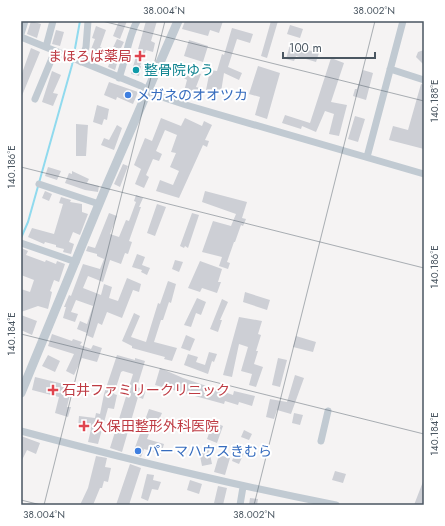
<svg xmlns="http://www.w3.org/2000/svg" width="445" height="526" font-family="Jost,'Noto Sans JP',sans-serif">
	<rect width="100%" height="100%" fill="#f5f3f3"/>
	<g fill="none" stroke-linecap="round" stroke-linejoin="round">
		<!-- stream -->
		<path stroke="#90daee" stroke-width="2" d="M 21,238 L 28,222 L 72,65 L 80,21"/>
	</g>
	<!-- building -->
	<path fill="#cdcfd5" d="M 31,21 L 41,24 L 37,38 L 27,34 Z
		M 119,21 L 127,21 L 120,39 L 113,36 Z
		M 146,21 L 157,21 L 151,41 L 155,43 L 153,52 L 146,50 L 140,66 L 141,66 L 139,76 L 131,74 Z
		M 185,21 L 223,21 L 219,33 L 210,30 L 208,36 L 182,29 Z
		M 271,21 L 278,21 L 267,58 L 261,56 Z
		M 290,25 L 303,29 L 300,38 L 287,34 Z
		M 96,26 L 106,30 L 100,47 L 103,48 L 98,61 L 88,57 L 95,39 L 92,38 Z
		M 232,28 L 253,34 L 250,43 L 237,39 L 228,67 L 242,73 L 239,80 L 224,73 L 221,92 L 206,90 L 210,70 L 217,71 L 222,54 L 224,55 Z
		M 56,30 L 64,32 L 60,46 L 52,44 Z
		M 117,39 L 124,42 L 117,56 L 119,57 L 115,70 L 108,67 L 113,53 L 111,52 Z
		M 189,40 L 208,46 L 203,62 L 184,56 Z
		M 290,45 L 319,53 L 316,62 L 296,56 L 294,61 L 286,59 Z
		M 31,48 L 40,52 L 21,98 L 21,76 Z
		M 424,50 L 424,65 L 416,57 L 418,52 Z
		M 331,58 L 344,63 L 331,102 L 347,105 L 339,136 L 329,134 L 334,114 L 325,111 L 316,132 L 302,126 L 301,129 L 282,123 L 285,115 L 310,123 Z
		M 258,66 L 280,73 L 267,119 L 255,115 L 260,97 L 249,94 Z
		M 187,69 L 201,74 L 196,87 L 200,88 L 197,99 L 183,95 L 187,80 L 184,78 Z
		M 363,70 L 373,73 L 366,100 L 353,96 L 355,89 L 357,89 Z
		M 52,71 L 61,75 L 53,93 L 58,94 L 53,106 L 42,102 Z
		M 109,82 L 138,92 L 133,104 L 117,97 L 116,100 L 104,95 Z
		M 421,84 L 424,85 L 424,149 L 389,140 L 393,126 L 408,130 Z
		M 97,105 L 109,109 L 107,120 L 104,119 L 102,125 L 93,122 Z
		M 355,116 L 365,119 L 358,142 L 348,139 Z
		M 161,118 L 181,126 L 185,118 L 202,126 L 204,121 L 212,125 L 205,140 L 209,141 L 207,147 L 203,145 L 179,198 L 156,191 L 160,180 L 173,185 L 179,171 L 170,167 L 176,153 L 171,152 L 177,135 L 165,130 L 156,151 L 162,154 L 159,161 L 153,159 L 146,175 L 149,177 L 144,188 L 135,184 L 141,169 L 134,165 L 145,138 L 152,141 Z
		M 76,124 L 88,125 L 86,156 L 76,156 Z
		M 117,125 L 122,128 L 114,150 L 101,145 L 104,138 L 109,140 Z
		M 123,164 L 128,166 L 120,187 L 114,184 Z
		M 48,167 L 61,171 L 57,180 L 45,176 Z
		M 72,171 L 89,179 L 87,183 L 99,186 L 98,192 L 85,190 L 65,183 L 69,173 L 72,174 Z
		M 45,191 L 52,194 L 49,201 L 42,198 Z
		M 205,191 L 247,202 L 242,218 L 246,219 L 243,226 L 241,225 L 235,242 L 234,242 L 227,262 L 230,263 L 228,269 L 219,266 L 222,257 L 202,252 L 213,221 L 231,226 L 236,214 L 202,202 Z
		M 136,195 L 143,198 L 139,207 L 141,207 L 129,241 L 132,242 L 128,254 L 125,253 L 121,264 L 110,260 L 103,282 L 88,276 L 83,288 L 101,295 L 104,284 L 112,287 L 109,298 L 118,301 L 127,278 L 141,284 L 139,292 L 133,290 L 122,318 L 107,312 L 102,325 L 98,323 L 93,338 L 86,335 L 87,333 L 77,329 L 80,321 L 87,324 L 93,306 L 76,300 L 71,312 L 78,314 L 75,322 L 63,318 L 66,307 L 64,307 L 69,295 L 71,296 L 83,264 L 100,269 L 104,259 L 97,256 L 97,254 L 86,251 L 88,246 L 95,248 L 109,213 L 117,216 L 110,234 L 119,237 L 126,220 L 129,221 L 136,202 L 134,201 Z
		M 61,197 L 71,200 L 70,202 L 82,204 L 82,212 L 88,214 L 80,235 L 73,232 L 69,242 L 74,244 L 71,254 L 63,252 L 64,249 L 56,247 L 56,245 L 45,242 L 44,244 L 28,237 L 32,228 L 54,234 L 63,204 L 59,203 Z
		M 157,204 L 166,207 L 155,236 L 147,233 Z
		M 192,213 L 199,215 L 188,248 L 185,246 L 184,248 L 180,246 Z
		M 21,248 L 28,251 L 26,255 L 45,262 L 46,260 L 56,264 L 57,261 L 65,264 L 59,282 L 54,280 L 50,291 L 52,292 L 48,309 L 38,306 L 21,312 L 21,289 L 30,292 L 34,280 L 21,275 Z
		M 137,254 L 145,257 L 142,265 L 150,268 L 147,275 L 141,272 L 142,270 L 132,267 Z
		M 175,260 L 183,262 L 179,272 L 172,269 Z
		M 200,261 L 222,269 L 218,282 L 221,282 L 217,293 L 202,288 L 200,292 L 188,288 Z
		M 168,281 L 176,284 L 171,303 L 169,302 L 163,320 L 161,320 L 154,342 L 177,348 L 172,361 L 164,359 L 165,357 L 132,348 L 132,346 L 122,341 L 134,313 L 140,316 L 131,337 L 146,342 L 158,303 L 160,304 Z
		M 245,292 L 270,300 L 267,310 L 243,302 Z
		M 197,298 L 206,302 L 201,315 L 196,313 L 191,327 L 184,325 Z
		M 222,299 L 228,302 L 220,320 L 222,320 L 218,332 L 210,329 Z
		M 21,315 L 37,321 L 32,335 L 21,330 Z
		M 239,317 L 262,321 L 258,334 L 261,335 L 256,351 L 258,351 L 254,364 L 263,367 L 256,387 L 249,385 L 252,374 L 241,371 L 248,347 L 239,344 L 232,377 L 223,375 Z
		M 52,334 L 72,341 L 73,339 L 82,342 L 80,345 L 91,349 L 93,345 L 102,348 L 97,362 L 82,358 L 74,375 L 66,371 L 74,354 L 48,346 Z
		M 186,335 L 195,339 L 190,351 L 181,348 Z
		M 296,336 L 316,342 L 313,352 L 293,347 Z
		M 209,352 L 217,354 L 214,362 L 212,361 L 208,374 L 184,365 L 188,354 L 198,357 L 196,362 L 205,365 Z
		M 48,355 L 60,361 L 55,372 L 42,366 Z
		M 117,355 L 135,360 L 135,358 L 145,361 L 137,387 L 146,390 L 143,399 L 138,397 L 122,452 L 110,448 L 133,374 L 123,371 L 121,372 L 114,394 L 117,395 L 114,409 L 108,408 L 98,444 L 88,442 L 91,429 L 78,428 L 79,416 L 95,418 L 96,413 L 100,414 L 104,394 Z
		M 278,358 L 287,360 L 280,387 L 272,385 Z
		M 160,368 L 183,378 L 233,395 L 234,391 L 255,396 L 252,406 L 239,402 L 238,405 L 225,401 L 224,404 L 213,401 L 155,385 Z
		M 295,375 L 304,378 L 291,414 L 277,410 L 274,419 L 266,417 L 270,399 L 287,402 Z
		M 35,377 L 72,386 L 67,407 L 71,407 L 68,417 L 55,413 L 59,397 L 32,390 Z
		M 149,409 L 162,413 L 158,422 L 154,421 L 147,439 L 164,444 L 161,454 L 144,449 L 141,457 L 133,453 Z
		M 294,413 L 303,415 L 300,425 L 292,423 Z
		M 213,422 L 223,426 L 217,443 L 207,439 Z
		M 244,430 L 252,434 L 249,440 L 241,437 Z
		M 21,436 L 40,443 L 36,454 L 27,450 L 21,462 Z
		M 209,449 L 212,464 L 202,466 L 199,451 Z
		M 236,450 L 244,453 L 239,464 L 232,461 Z
		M 219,455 L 230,458 L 225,475 L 214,472 Z
		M 96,456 L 107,458 L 105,467 L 111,468 L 108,482 L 104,481 L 102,488 L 100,488 L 93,505 L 80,505 L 88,488 Z
		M 130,464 L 141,468 L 129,505 L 116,505 Z
		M 335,471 L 346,474 L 343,483 L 332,480 Z
		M 147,474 L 154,475 L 153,480 L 161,482 L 158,490 L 152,489 L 148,501 L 141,498 Z
		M 424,479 L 424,505 L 414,505 Z
		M 190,480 L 202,484 L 199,494 L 187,490 Z
		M 218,486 L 227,488 L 223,505 L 214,503 Z
		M 250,498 L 258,499 L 257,505 L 249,505 Z"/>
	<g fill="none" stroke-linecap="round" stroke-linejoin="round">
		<!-- minor -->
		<path stroke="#c1cad2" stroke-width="7" d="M 21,34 L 25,21
			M 21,37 L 141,86 L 159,96 L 186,105 L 424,174
			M 46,47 L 53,21
			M 81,62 L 86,47 L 88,21
			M 390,69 L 424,80
			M 119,78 C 126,59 128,38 137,21
			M 35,99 L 55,51
			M 367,157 L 403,21
			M 39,184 L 99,204
			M 21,243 L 76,262
			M 21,431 C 126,459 229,484 336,505
			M 321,441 L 328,411
			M 240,505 L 243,487"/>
		<!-- tertiary -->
		<path stroke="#c1cad2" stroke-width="9" d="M 21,393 L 106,187 L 178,21"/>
	</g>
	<!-- ticks -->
	<path fill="none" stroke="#4a5661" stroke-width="1" stroke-opacity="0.45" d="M 102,21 L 424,101M 21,167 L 424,268M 21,334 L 424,434M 21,500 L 41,505M 44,505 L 165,21M 254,505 L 375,21"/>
	<!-- markers -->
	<g fill="#e0444e" stroke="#fff" stroke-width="1.5">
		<path d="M138 50h4v4h4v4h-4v4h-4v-4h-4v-4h4z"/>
		<path d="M51 384h4v4h4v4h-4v4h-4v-4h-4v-4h4z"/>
		<path d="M82 420h4v4h4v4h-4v4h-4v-4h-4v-4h4z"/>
	</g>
	<circle fill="#0f9aa8" stroke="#fff" stroke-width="1.5" cx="136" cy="70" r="4"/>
	<g fill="#3f7fe0" stroke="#fff" stroke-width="1.5">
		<circle cx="128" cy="95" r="4"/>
		<circle cx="138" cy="451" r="4"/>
	</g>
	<g text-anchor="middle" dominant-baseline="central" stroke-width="4" stroke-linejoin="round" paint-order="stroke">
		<!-- health labels -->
		<g font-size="14" fill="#be3a42" stroke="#fff" text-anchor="start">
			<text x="132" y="56" text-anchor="end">まほろば薬局</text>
			<text x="62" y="390">石井ファミリークリニック</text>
			<text x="93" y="426">久保田整形外科医院</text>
		</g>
		<!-- culture labels -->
		<g font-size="14" fill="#0d838f" stroke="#fff" text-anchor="start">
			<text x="144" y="70">整骨院ゆう</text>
		</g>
		<!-- shop labels -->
		<g font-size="14" fill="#366cbe" stroke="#fff" text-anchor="start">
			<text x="136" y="95">メガネのオオツカ</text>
			<text x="146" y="451">パーマハウスきむら</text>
		</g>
	</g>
	<!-- border -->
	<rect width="445" height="526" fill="none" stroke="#ffffff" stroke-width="44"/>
	<!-- scale -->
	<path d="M283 52v6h92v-6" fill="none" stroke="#4a5661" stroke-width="2"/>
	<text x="289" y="52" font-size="12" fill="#4a5661" stroke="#ffffff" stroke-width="3" paint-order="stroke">100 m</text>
	<rect x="22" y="22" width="401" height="482" fill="none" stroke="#4a5661" stroke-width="1.5"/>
	<g font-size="10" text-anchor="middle" fill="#4a5661">
		<text x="164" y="14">38.004°N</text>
		<text x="374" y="14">38.002°N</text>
		<text transform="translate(434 101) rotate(-90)" y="4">140.188°E</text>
		<text transform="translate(11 167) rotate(-90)" y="4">140.186°E</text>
		<text transform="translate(434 267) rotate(-90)" y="4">140.186°E</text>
		<text transform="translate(11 334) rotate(-90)" y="4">140.184°E</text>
		<text transform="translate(434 434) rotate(-90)" y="4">140.184°E</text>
		<text x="44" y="518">38.004°N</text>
		<text x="254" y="518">38.002°N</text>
	</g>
</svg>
